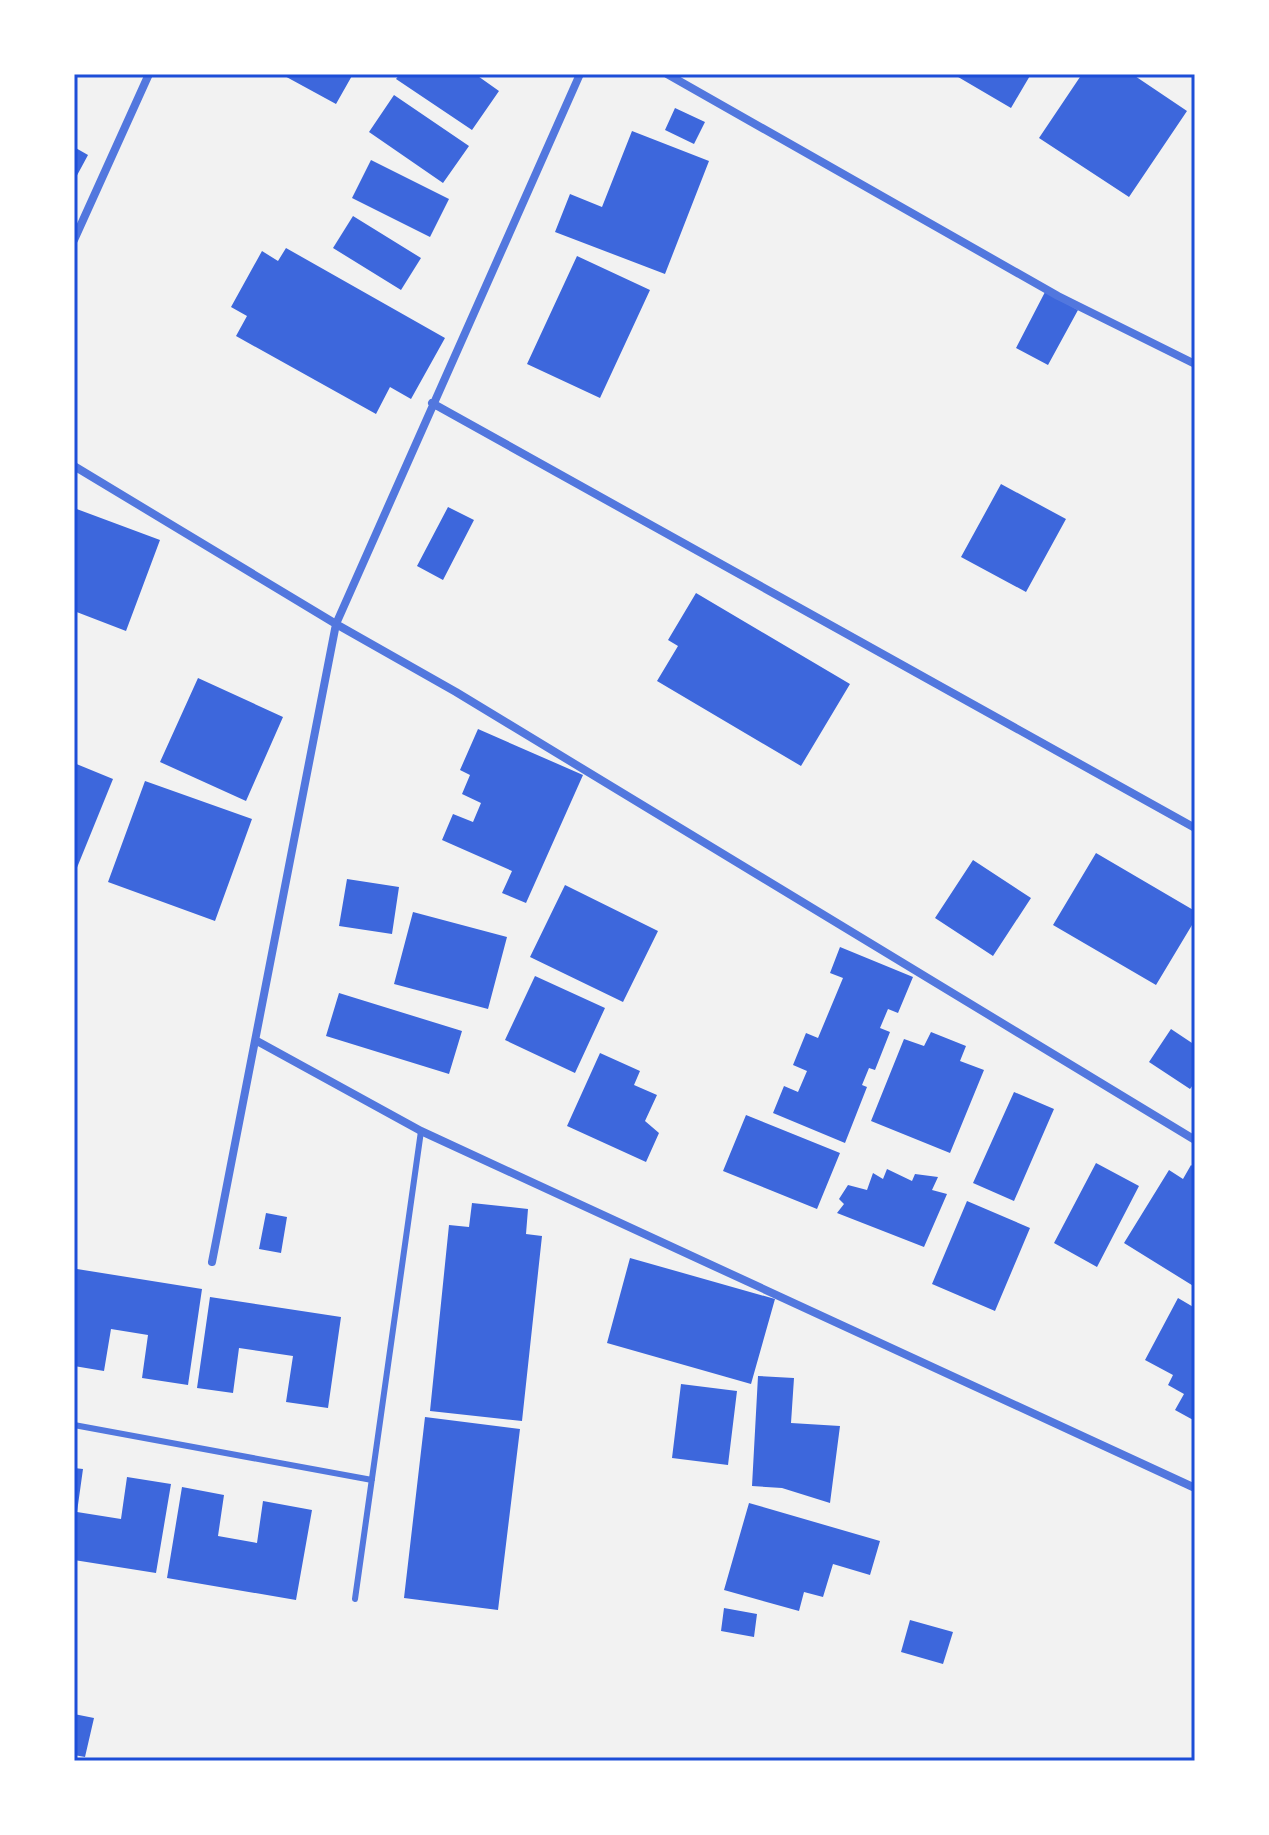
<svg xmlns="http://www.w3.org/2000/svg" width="1269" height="1835" font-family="'Sofia Sans Condensed',sans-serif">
	<rect width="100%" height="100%" fill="#f2f2f2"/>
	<!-- building -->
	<path fill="#3d67dc" d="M 281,74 L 353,74 L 336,104 Z
		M 400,74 L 475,74 L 499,91 L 472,130 L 396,79 Z
		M 953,74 L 1031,74 L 1011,108 Z
		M 1082,74 L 1132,74 L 1187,111 L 1129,197 L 1039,138 Z
		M 394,95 L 469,146 L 443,183 L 369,132 Z
		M 675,108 L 705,122 L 694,144 L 665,130 Z
		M 632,131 L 709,161 L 665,274 L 555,232 L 570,194 L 602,207 Z
		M 74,147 L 88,155 L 74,181 Z
		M 371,160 L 449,199 L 430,237 L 352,198 Z
		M 353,216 L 421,258 L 401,290 L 333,248 Z
		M 286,248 L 445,338 L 411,399 L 390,387 L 376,414 L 236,336 L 247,316 L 231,307 L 262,251 L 278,261 Z
		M 577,256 L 650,290 L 600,398 L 527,364 Z
		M 1045,292 L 1078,310 L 1048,365 L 1016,348 Z
		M 1001,484 L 1066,519 L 1026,592 L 961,557 Z
		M 448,507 L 474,520 L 443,580 L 417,566 Z
		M 74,508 L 160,540 L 126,631 L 74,611 Z
		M 696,593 L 850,684 L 801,766 L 657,681 L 678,646 L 668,640 Z
		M 198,678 L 283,717 L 246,801 L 160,762 Z
		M 478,729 L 583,775 L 526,903 L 502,893 L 512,871 L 442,840 L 453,814 L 473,822 L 481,803 L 462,794 L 470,775 L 460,770 Z
		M 74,763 L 113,779 L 74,875 Z
		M 145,781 L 252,819 L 215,921 L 108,882 Z
		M 1096,853 L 1195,911 L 1195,920 L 1156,985 L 1053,925 Z
		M 973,860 L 1031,898 L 993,956 L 935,918 Z
		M 347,879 L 399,887 L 392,934 L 339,926 Z
		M 565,885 L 658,931 L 623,1002 L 530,957 Z
		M 413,912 L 507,937 L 488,1009 L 394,984 Z
		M 840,947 L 913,977 L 898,1013 L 888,1009 L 880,1028 L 890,1032 L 875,1070 L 869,1068 L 862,1085 L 867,1087 L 845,1143 L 773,1113 L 784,1086 L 798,1092 L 807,1071 L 793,1065 L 806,1033 L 818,1038 L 843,978 L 830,973 Z
		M 535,976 L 605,1008 L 575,1073 L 505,1040 Z
		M 339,993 L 462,1031 L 449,1074 L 326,1036 Z
		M 1171,1029 L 1195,1045 L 1195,1082 L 1190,1089 L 1149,1062 Z
		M 931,1032 L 966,1046 L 960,1061 L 984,1070 L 950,1153 L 871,1121 L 904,1039 L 924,1046 Z
		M 600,1053 L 640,1071 L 634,1085 L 657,1095 L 645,1121 L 659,1133 L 646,1162 L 567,1126 Z
		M 1014,1092 L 1054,1109 L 1014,1201 L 973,1183 Z
		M 746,1115 L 840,1153 L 817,1209 L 723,1171 Z
		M 1096,1163 L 1139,1186 L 1097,1267 L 1054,1243 Z
		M 1191,1165 L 1195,1168 L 1195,1287 L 1124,1243 L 1169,1170 L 1183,1179 Z
		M 887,1169 L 912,1181 L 915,1174 L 938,1177 L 932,1190 L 947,1194 L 924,1247 L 837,1213 L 844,1204 L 839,1199 L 848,1185 L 867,1190 L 873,1173 L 883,1179 Z
		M 967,1201 L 1030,1228 L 995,1311 L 932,1284 Z
		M 472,1203 L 528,1209 L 526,1234 L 542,1236 L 522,1421 L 430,1411 L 449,1225 L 469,1227 Z
		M 266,1213 L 287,1217 L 281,1253 L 259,1249 Z
		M 630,1258 L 775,1299 L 751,1384 L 607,1343 Z
		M 77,1269 L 202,1289 L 188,1385 L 142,1378 L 148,1335 L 111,1329 L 104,1371 L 74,1366 L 74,1290 Z
		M 210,1297 L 341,1317 L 328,1408 L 286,1402 L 293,1356 L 239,1348 L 233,1393 L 197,1388 Z
		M 1178,1298 L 1195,1308 L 1195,1421 L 1175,1410 L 1184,1394 L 1168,1385 L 1173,1375 L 1145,1360 Z
		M 758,1376 L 794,1378 L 791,1423 L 840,1426 L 830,1503 L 782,1488 L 752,1486 Z
		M 681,1384 L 737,1391 L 728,1465 L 672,1458 Z
		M 425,1417 L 520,1429 L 498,1610 L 404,1598 Z
		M 74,1468 L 83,1469 L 77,1512 L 121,1519 L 127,1477 L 171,1484 L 156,1573 L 74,1560 Z
		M 182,1487 L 224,1495 L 218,1536 L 257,1543 L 263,1501 L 312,1510 L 296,1600 L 167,1578 Z
		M 749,1503 L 880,1541 L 870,1575 L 833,1564 L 823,1597 L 804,1592 L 799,1611 L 724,1590 Z
		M 724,1608 L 757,1614 L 754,1637 L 721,1631 Z
		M 910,1620 L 953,1632 L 943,1664 L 901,1652 Z
		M 74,1714 L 94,1718 L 85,1757 L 74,1755 Z"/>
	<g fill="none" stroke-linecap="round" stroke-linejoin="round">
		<!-- service -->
		<path stroke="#5277de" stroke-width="6" d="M 74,1425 L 372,1480
			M 355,1599 L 421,1131"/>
		<!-- minor -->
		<path stroke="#5277de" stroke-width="8" d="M 667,74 L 1058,296 L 1195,364
			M 74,240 L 149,74
			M 432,403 L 1195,828
			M 74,466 L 336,624 L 456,692 L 1195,1140
			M 257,1041 L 421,1131 L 1195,1488
			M 212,1262 L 336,624 L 580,74"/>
	</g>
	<!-- border -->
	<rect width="1269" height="1835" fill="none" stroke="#ffffff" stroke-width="152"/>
	<rect x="76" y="76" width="1117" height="1683" fill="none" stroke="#1d4ed8" stroke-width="3"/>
</svg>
